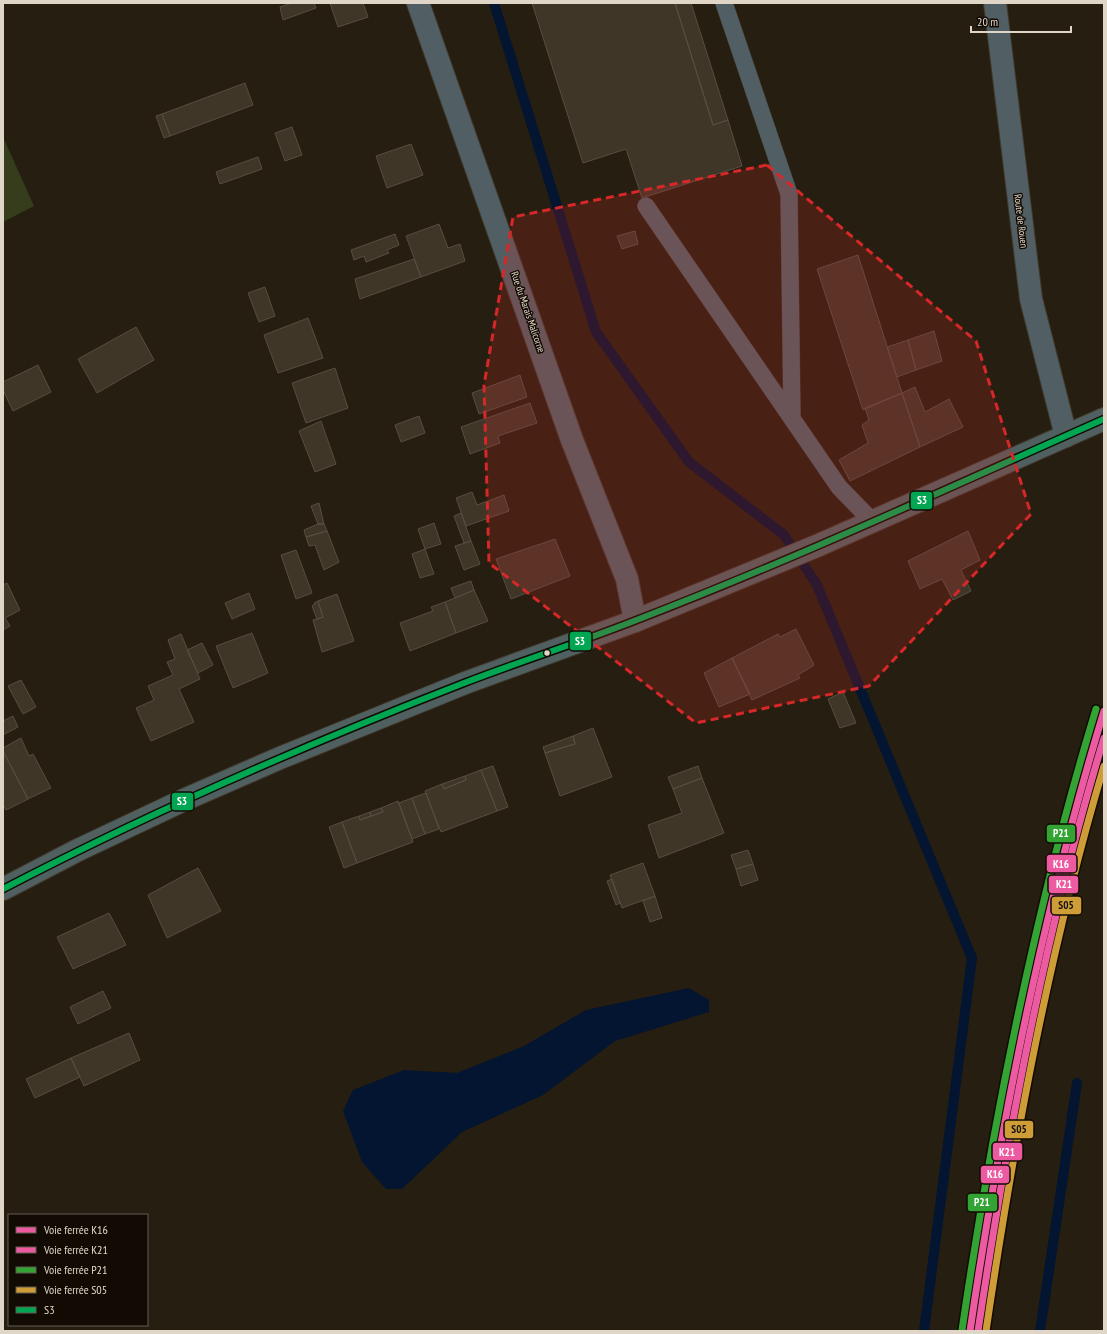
<svg xmlns="http://www.w3.org/2000/svg" width="1107" height="1334" font-family="'PT Sans Narrow',sans-serif">
	<rect width="100%" height="100%" fill="#261e10"/>
	<!-- green -->
	<path fill="#353d1d" d="M 3,137 L 34,206 L 3,222 Z"/>
	<!-- water -->
	<path fill="#031531" d="M 689,988 L 709,1000 L 709,1012 L 615,1041 L 543,1095 L 462,1132 L 402,1189 L 386,1189 L 362,1162 L 343,1111 L 353,1090 L 404,1070 L 457,1073 L 524,1046 L 586,1010 Z"/>
	<g fill="none" stroke-linecap="round" stroke-linejoin="round">
		<!-- stream -->
		<path stroke="#031531" stroke-width="10" d="M 494,3 L 596,332 L 689,462 L 784,535 L 817,585 L 972,958 L 924,1331
			M 1040,1331 L 1077,1083"/>
	</g>
	<!-- building -->
	<path fill="#403627" stroke="#564e43" d="M 292,3 L 314,3 L 316,8 L 283,20 L 280,7 Z
		M 330,3 L 363,3 L 368,17 L 338,27 Z
		M 532,3 L 675,3 L 713,125 L 728,120 L 742,166 L 642,198 L 626,149 L 583,163 Z
		M 675,3 L 691,3 L 728,120 L 713,125 Z
		M 245,83 L 253,105 L 170,136 L 162,114 Z
		M 162,114 L 170,136 L 164,138 L 156,116 Z
		M 292,127 L 302,155 L 285,161 L 275,133 Z
		M 411,144 L 423,175 L 387,188 L 376,156 Z
		M 258,157 L 262,169 L 220,184 L 216,172 Z
		M 439,224 L 448,248 L 460,244 L 465,261 L 421,277 L 406,236 Z
		M 635,231 L 638,244 L 622,249 L 617,236 Z
		M 395,234 L 399,245 L 387,250 L 389,253 L 366,262 L 364,256 L 354,260 L 351,250 Z
		M 858,255 L 902,393 L 863,410 L 817,269 Z
		M 414,259 L 421,277 L 360,299 L 355,279 Z
		M 265,287 L 275,316 L 259,322 L 248,293 Z
		M 308,318 L 323,358 L 278,373 L 264,335 Z
		M 136,327 L 154,360 L 97,393 L 78,359 Z
		M 934,331 L 942,361 L 916,370 L 908,340 Z
		M 908,340 L 916,370 L 897,377 L 887,347 Z
		M 38,365 L 51,392 L 13,411 L 3,390 L 3,382 Z
		M 335,368 L 348,408 L 306,423 L 292,383 Z
		M 520,375 L 527,397 L 479,414 L 472,393 Z
		M 915,387 L 925,412 L 949,399 L 963,427 L 920,447 L 902,393 Z
		M 902,393 L 920,447 L 850,481 L 839,460 L 868,443 L 862,425 L 869,420 L 865,408 Z
		M 530,403 L 537,423 L 498,436 L 500,443 L 470,454 L 461,427 Z
		M 419,416 L 425,433 L 401,442 L 395,425 Z
		M 321,421 L 336,464 L 315,472 L 299,431 Z
		M 472,492 L 477,505 L 504,495 L 509,511 L 466,526 L 456,498 Z
		M 319,503 L 324,524 L 318,524 L 311,506 Z
		M 461,513 L 471,541 L 464,543 L 454,516 Z
		M 434,523 L 441,544 L 425,549 L 418,529 Z
		M 318,524 L 324,524 L 327,531 L 306,537 L 304,530 Z
		M 327,531 L 339,562 L 324,570 L 315,545 L 309,546 L 306,537 Z
		M 968,531 L 980,560 L 961,570 L 971,591 L 953,600 L 942,579 L 920,589 L 908,561 Z
		M 555,539 L 570,576 L 511,599 L 496,559 Z
		M 471,541 L 480,564 L 464,570 L 455,546 Z
		M 425,549 L 434,574 L 420,578 L 412,554 Z
		M 296,550 L 312,593 L 296,599 L 281,555 Z
		M 471,581 L 474,590 L 455,598 L 451,588 Z
		M 7,583 L 20,610 L 5,618 L 10,626 L 3,630 L 3,585 Z
		M 474,590 L 488,621 L 456,633 L 445,602 Z
		M 249,593 L 255,609 L 232,619 L 225,603 Z
		M 337,594 L 354,641 L 322,652 L 313,620 L 323,617 L 318,601 Z
		M 318,601 L 323,617 L 317,619 L 312,606 L 315,604 L 314,603 Z
		M 445,602 L 456,633 L 410,651 L 400,623 L 433,611 L 431,607 Z
		M 796,629 L 814,665 L 798,675 L 800,678 L 752,700 L 732,658 L 778,634 L 780,637 Z
		M 252,633 L 268,673 L 233,688 L 216,646 Z
		M 181,634 L 200,679 L 179,689 L 194,722 L 151,741 L 136,708 L 154,700 L 148,686 L 173,675 L 167,662 L 175,659 L 168,640 Z
		M 202,643 L 213,665 L 198,673 L 187,650 Z
		M 732,658 L 750,694 L 719,707 L 704,673 Z
		M 21,680 L 36,707 L 23,714 L 8,686 Z
		M 843,692 L 856,723 L 840,728 L 828,699 Z
		M 13,716 L 18,727 L 3,735 L 3,721 Z
		M 593,728 L 612,777 L 560,796 L 545,753 L 575,744 L 573,736 Z
		M 573,736 L 575,744 L 545,753 L 543,747 Z
		M 21,738 L 29,756 L 33,754 L 51,788 L 28,799 L 3,751 L 3,748 Z
		M 3,751 L 28,799 L 6,810 L 3,805 Z
		M 493,766 L 508,807 L 497,811 L 481,770 Z
		M 698,766 L 702,778 L 673,789 L 668,777 Z
		M 481,770 L 497,811 L 441,832 L 425,791 L 442,784 L 444,789 L 466,780 L 465,776 Z
		M 465,776 L 466,780 L 444,789 L 442,784 Z
		M 702,778 L 724,833 L 659,858 L 648,825 L 682,813 L 673,789 Z
		M 426,793 L 439,829 L 425,834 L 412,798 Z
		M 412,798 L 425,834 L 412,839 L 399,803 Z
		M 398,801 L 413,842 L 357,863 L 342,822 L 359,816 L 360,820 L 383,812 L 381,808 Z
		M 381,808 L 383,812 L 371,816 L 370,812 Z
		M 370,812 L 371,816 L 360,820 L 359,816 Z
		M 342,822 L 357,863 L 344,868 L 329,827 Z
		M 748,850 L 753,864 L 736,869 L 731,855 Z
		M 643,863 L 655,896 L 622,908 L 610,875 Z
		M 753,864 L 758,880 L 741,886 L 736,869 Z
		M 198,868 L 221,911 L 167,938 L 148,895 Z
		M 612,879 L 620,903 L 616,905 L 607,881 Z
		M 655,896 L 662,918 L 650,922 L 643,901 Z
		M 109,913 L 126,945 L 73,969 L 57,937 Z
		M 103,991 L 111,1008 L 78,1024 L 70,1007 Z
		M 129,1033 L 140,1060 L 84,1086 L 71,1058 Z
		M 71,1058 L 80,1077 L 35,1098 L 26,1079 Z"/>
	<g fill="none" stroke-linecap="round" stroke-linejoin="round">
		<!-- lane casing -->
		<g stroke="#423b2f" stroke-width="18">
			<path id="lane" d="M 724,3 L 789,194 L 792,417
				M 646,206 L 839,487 L 872,521"/>
		</g>
		<!-- street casing -->
		<g stroke="#423b2f" stroke-width="24">
			<path id="street" d="M 418,3 L 572,440 L 627,579 L 635,621
				M 995,3 L 1031,299 L 1066,436"/>
		</g>
		<!-- primary casing -->
		<g stroke="#423b2f" stroke-width="24">
			<path id="primary" d="M 3,889 L 78,850 L 186,799 L 280,758 L 465,683 L 635,621 L 819,545 L 1104,419"/>
		</g>
		<!-- lane -->
		<use href="#lane" stroke="#515f64" stroke-width="17"/>
		<!-- street -->
		<use href="#street" stroke="#515f64" stroke-width="22"/>
		<!-- primary -->
		<use href="#primary" stroke="#505f60" stroke-width="22"/>
		<!-- bus-1 casing -->
		<g stroke="#120b03" stroke-width="9">
			<path id="bus-1" d="M 3,889 C 153,811 307,744 464,683 C 521,661 578,643 634,621 C 793,560 948,488 1104,419"/>
		</g>
		<!-- bus-1 -->
		<use href="#bus-1" stroke="#00a651" stroke-width="6"/>
		<!-- rail-1 casing -->
		<g stroke="#120b03" stroke-width="10">
			<path id="rail-1" d="M 970,1331 C 1001,1121 1042,914 1104,711"/>
		</g>
		<!-- rail-2 casing -->
		<g stroke="#120b03" stroke-width="10">
			<path id="rail-2" d="M 978,1331 C 1008,1131 1045,932 1104,738"/>
		</g>
		<!-- rail-3 casing -->
		<g stroke="#120b03" stroke-width="10">
			<path id="rail-3" d="M 962,1330 C 993,1120 1034,912 1096,709"/>
		</g>
		<!-- rail-4 casing -->
		<g stroke="#120b03" stroke-width="10">
			<path id="rail-4" d="M 986,1331 C 1014,1141 1049,951 1104,766"/>
		</g>
		<!-- rail-1 -->
		<use href="#rail-1" stroke="#ec5aa2" stroke-width="7"/>
		<!-- rail-2 -->
		<use href="#rail-2" stroke="#ec5aa2" stroke-width="7"/>
		<!-- rail-3 -->
		<use href="#rail-3" stroke="#33a333" stroke-width="7"/>
		<!-- rail-4 -->
		<use href="#rail-4" stroke="#cf9d38" stroke-width="7"/>
	</g>
	<!-- marked area -->
	<path fill="#d62828" fill-opacity="0.2" stroke="#d62828" stroke-width="3" stroke-dasharray="8 5" stroke-linejoin="round" d="M 767,165 L 976,341 L 1031,514 L 869,686 L 696,723 L 489,563 L 484,385 L 513,217 Z"/>
	<!-- markers -->
	<circle fill="#e0d6c8" stroke="#120b03" stroke-width="1.5" cx="547" cy="653" r="3.5"/>
	<g text-anchor="middle" dominant-baseline="central" stroke-width="3" stroke-linejoin="round" paint-order="stroke">
		<!-- street labels -->
		<g font-size="10" fill="#e0d6c8" stroke="#120b03">
			<text transform="translate(1021 221) rotate(83)">Route de Rouen</text>
			<text transform="translate(528 312) rotate(71)">Rue du Marais Malicorne</text>
		</g>
	</g>
	<g stroke="#120b03" stroke-width="1.5">
		<rect x="910" y="491" width="23" height="19" rx="4" fill="#00a651"/>
		<rect x="569" y="631" width="23" height="20" rx="4" fill="#00a651"/>
		<rect x="171" y="792" width="23" height="19" rx="4" fill="#00a651"/>
		<rect x="1046" y="824" width="30" height="19" rx="4" fill="#33a333"/>
		<rect x="1046" y="854" width="31" height="19" rx="4" fill="#ec5aa2"/>
		<rect x="1048" y="875" width="31" height="19" rx="4" fill="#ec5aa2"/>
		<rect x="1051" y="896" width="31" height="19" rx="4" fill="#cf9d38"/>
		<rect x="1004" y="1120" width="30" height="19" rx="4" fill="#cf9d38"/>
		<rect x="992" y="1142" width="31" height="19" rx="4" fill="#ec5aa2"/>
		<rect x="980" y="1165" width="30" height="19" rx="4" fill="#ec5aa2"/>
		<rect x="967" y="1193" width="31" height="19" rx="4" fill="#33a333"/>
	</g>
	<g font-size="11" text-anchor="middle" font-weight="bold" fill="#fff">
		<text x="922" y="504">S3</text>
		<text x="580" y="645">S3</text>
		<text x="182" y="805">S3</text>
		<text x="1061" y="837">P21</text>
		<text x="1061" y="868">K16</text>
		<text x="1064" y="888">K21</text>
		<text x="1007" y="1156">K21</text>
		<text x="995" y="1178">K16</text>
		<text x="982" y="1206">P21</text>
	</g>
	<g font-size="11" text-anchor="middle" font-weight="bold" fill="#111">
		<text x="1066" y="909">S05</text>
		<text x="1019" y="1133">S05</text>
	</g>
	<!-- border -->
	<rect width="1107" height="1334" fill="none" stroke="#e0d6c8" stroke-width="8"/>
	<!-- legend -->
	<rect x="8" y="1214" width="140" height="112" fill="#120b03" stroke="#645c52"/>
	<rect x="16" y="1227" width="20" height="6" fill="#ec5aa2" stroke="#645c52"/>
	<text x="44" y="1234" font-size="12" fill="#e0d6c8">Voie ferrée K16</text>
	<rect x="16" y="1247" width="20" height="6" fill="#ec5aa2" stroke="#645c52"/>
	<text x="44" y="1254" font-size="12" fill="#e0d6c8">Voie ferrée K21</text>
	<rect x="16" y="1267" width="20" height="6" fill="#33a333" stroke="#645c52"/>
	<text x="44" y="1274" font-size="12" fill="#e0d6c8">Voie ferrée P21</text>
	<rect x="16" y="1287" width="20" height="6" fill="#cf9d38" stroke="#645c52"/>
	<text x="44" y="1294" font-size="12" fill="#e0d6c8">Voie ferrée S05</text>
	<rect x="16" y="1307" width="20" height="6" fill="#00a651" stroke="#645c52"/>
	<text x="44" y="1314" font-size="12" fill="#e0d6c8">S3</text>
	<!-- scale -->
	<path d="M971 26v6h100v-6" fill="none" stroke="#e0d6c8" stroke-width="2"/>
	<text x="977" y="26" font-size="12" fill="#e0d6c8" stroke="#120b03" stroke-width="3" paint-order="stroke">20 m</text>
</svg>
